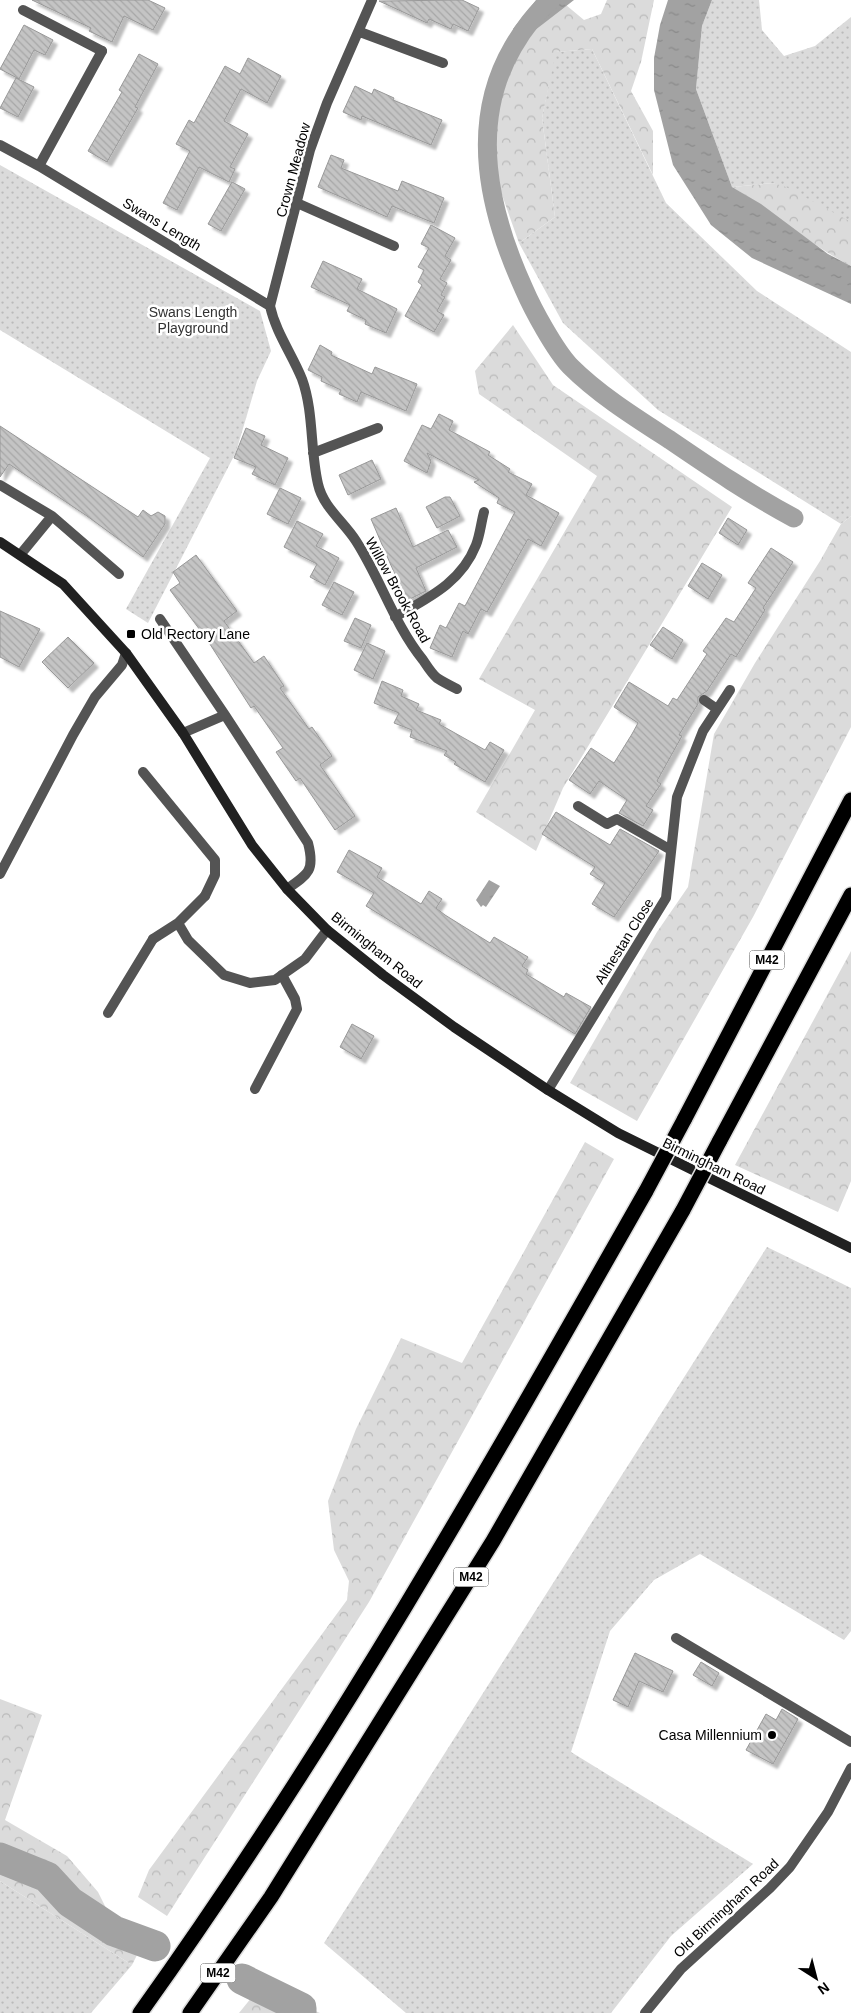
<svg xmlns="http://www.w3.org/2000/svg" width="851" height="2013" font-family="Arial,sans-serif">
	<defs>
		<pattern id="green-dots" width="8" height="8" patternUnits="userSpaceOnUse" patternTransform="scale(1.25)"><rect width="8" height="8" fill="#dbdbdb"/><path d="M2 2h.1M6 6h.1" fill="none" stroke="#bababa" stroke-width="1.8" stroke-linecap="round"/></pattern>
		<pattern id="forest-crowns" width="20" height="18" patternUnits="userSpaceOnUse" patternTransform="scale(1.25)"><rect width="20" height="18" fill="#dbdbdb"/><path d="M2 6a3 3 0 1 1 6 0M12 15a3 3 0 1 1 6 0" fill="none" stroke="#bababa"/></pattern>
		<pattern id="water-ripples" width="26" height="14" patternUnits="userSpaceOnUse" patternTransform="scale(1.25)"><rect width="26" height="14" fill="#a2a2a2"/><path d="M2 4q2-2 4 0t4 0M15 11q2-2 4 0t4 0" fill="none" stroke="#8a8a8a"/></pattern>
		<pattern id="building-back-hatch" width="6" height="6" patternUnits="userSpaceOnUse" patternTransform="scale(1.25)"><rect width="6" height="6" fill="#c4c4c4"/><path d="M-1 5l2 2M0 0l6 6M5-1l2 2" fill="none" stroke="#a7a7a7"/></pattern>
		<filter id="shadow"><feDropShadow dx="4.5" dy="4.5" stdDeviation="1" flood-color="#0004"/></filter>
	</defs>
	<rect width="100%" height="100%" fill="#fff"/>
	<!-- green -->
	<path fill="url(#green-dots)" d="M 712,0 L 759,0 L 762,30 L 784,56 L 815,46 L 851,17 L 851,223 L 773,183 L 732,187 L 696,89 L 702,26 Z
		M 592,49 L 666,203 L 757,291 L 851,352 L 851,516 L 841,524 L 658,410 L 563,323 L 519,243 L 555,217 L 542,118 L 555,52 Z
		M 0,165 L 260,311 L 271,351 L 257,381 L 236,452 L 148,623 L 126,609 L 210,458 L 0,330 Z
		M 767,1247 L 851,1288 L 851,1631 L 844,1640 L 700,1554 L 654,1580 L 610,1631 L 571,1752 L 753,1864 L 671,1936 L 611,2013 L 406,2013 L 324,1943 Z
		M 0,1881 L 132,1965 L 91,2013 L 0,2013 Z"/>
	<!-- forest -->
	<path fill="url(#forest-crowns)" d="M 607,0 L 654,0 L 641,62 L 631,91 L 653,131 L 653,175 L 592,49 L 556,52 L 542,118 L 555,217 L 519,243 L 496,178 L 494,131 L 508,71 L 534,31 L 566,5 L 584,20 L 601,14 Z
		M 773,183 L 786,187 L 851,222 L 851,266 C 808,244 773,211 732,187 Z
		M 513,325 L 553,385 L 732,507 L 563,788 L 536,851 L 476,812 L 535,710 L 479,679 L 597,476 L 479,394 L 475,371 Z
		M 851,516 L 851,727 L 753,917 L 637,1121 L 570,1083 L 657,932 L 688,887 L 714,734 L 755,663 L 820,561 L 841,524 Z
		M 851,951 L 851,1181 L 838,1212 L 735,1165 Z
		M 585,1142 L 614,1159 L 369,1602 L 167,1916 L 138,1897 L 149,1870 L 347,1600 L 349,1581 L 334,1550 L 328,1501 L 356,1429 L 401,1338 L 462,1363 Z
		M 0,1699 L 42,1715 L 5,1820 L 67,1856 L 98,1892 L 108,1912 L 147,1935 L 132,1965 L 0,1881 Z
		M 260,1987 L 320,2013 L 239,2013 Z"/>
	<!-- water -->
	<path fill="url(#water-ripples)" d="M 536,0 L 574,0 L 534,31 L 513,29 Z
		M 668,0 L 712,0 L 702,26 L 696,89 L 732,187 L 761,204 L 828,254 L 851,266 L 851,304 L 752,258 L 711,225 L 673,165 L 654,90 L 654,58 L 660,25 Z
		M 489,880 L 500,886 L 486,907 L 483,905 L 481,907 L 476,900 Z"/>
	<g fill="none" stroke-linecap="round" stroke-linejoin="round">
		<!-- canal -->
		<path stroke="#a2a2a2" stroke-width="19" d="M 551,0 C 535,13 523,30 513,47 C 468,124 489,212 524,289 C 533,310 555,350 570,366 C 599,395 636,418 670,440 C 711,468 751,495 794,518"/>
		<!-- river -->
		<path stroke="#a2a2a2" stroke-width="31" d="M 0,1858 L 47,1877 L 70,1902 L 114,1931 L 155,1946
			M 242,1979 L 301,2008 L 301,2013"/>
	</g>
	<!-- building -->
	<path fill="url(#building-back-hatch)" stroke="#989898" filter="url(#shadow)" d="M 32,0 L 148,0 L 165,8 L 153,30 L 124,16 L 112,42 L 89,31 L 91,28 Z
		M 462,0 L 479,8 L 468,31 L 453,24 L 451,29 L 429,19 L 427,23 L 379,1 Z
		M 24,25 L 53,40 L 45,55 L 34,50 L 19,79 L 0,69 Z
		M 139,54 L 158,64 L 135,107 L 138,108 L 107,162 L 88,151 L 122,92 L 119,90 Z
		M 248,58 L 281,76 L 267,103 L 241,89 L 224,121 L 248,134 L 230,167 L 235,169 L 229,182 L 199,167 L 177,210 L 163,203 L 190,151 L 176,144 L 189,120 L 194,123 L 225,66 L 240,74 Z
		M 16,78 L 34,87 L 18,117 L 0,108 Z
		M 355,86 L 372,94 L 374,89 L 394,98 L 393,100 L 442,120 L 431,145 L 362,116 L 361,120 L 343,112 Z
		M 331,155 L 344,160 L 341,168 L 398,191 L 402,181 L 444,198 L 434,223 L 392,206 L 387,217 L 318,187 Z
		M 232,182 L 245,189 L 221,231 L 208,224 Z
		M 431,225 L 455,238 L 445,256 L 451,260 L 440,279 L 447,283 L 441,295 L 445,297 L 437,311 L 444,315 L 434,332 L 405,316 L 422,285 L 418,282 L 424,270 L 418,267 L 429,248 L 421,244 Z
		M 323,261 L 362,279 L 357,289 L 397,309 L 386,333 L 365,324 L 366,320 L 347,311 L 350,305 L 311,287 Z
		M 320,345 L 332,352 L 331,355 L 372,374 L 375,367 L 417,384 L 406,411 L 361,392 L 357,402 L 339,394 L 341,390 L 321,381 L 322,377 L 308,370 Z
		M 439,414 L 453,421 L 449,430 L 490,452 L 488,455 L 510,469 L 508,472 L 532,484 L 526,495 L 559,513 L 541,546 L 528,539 L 487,612 L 481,609 L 468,634 L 463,631 L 452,657 L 430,648 L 440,625 L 446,628 L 459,603 L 465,606 L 515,512 L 497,503 L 499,498 L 474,482 L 479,480 L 427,453 L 431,461 L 427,473 L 404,461 L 422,425 L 431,429 Z
		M 0,426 L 138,517 L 143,510 L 151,516 L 158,512 L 165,516 L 165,524 L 143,557 L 87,516 L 9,464 L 0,477 Z
		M 246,428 L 265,436 L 261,445 L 288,458 L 275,485 L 252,474 L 256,467 L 234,458 Z
		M 372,460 L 381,479 L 348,495 L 339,475 Z
		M 280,488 L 301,498 L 288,524 L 267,514 Z
		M 445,497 L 450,497 L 460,516 L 437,528 L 426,507 Z
		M 396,508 L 413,547 L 448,530 L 457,547 L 416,568 L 426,591 L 402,603 L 395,585 L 399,584 L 371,519 Z
		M 728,518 L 747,530 L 738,545 L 719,533 Z
		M 297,521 L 323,534 L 316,546 L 339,558 L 325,585 L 310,577 L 317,564 L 284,547 Z
		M 771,548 L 793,562 L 763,608 L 765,610 L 736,657 L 731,654 L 707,691 L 698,697 L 698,704 L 679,735 L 682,736 L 657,781 L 661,784 L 646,806 L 653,810 L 643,826 L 619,813 L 627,800 L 599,781 L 590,794 L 569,780 L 591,748 L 614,763 L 632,734 L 638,723 L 614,707 L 629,682 L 668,706 L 673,698 L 677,700 L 707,654 L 703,651 L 726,618 L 734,622 L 756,588 L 748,583 Z
		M 196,555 L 237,611 L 224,621 L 254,663 L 264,656 L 284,686 L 280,688 L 309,729 L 312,727 L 332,756 L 320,765 L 355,816 L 335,830 L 300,778 L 296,781 L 276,752 L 283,748 L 254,706 L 251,708 L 206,638 L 170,590 L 180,583 L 173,572 Z
		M 702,563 L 722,575 L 708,599 L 688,586 Z
		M 334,582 L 354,592 L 342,615 L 322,605 Z
		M 0,611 L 40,629 L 19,667 L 0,657 Z
		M 355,618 L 371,625 L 361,648 L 344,641 Z
		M 663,627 L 683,640 L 672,659 L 650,645 Z
		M 68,637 L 94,663 L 68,688 L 42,662 Z
		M 367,643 L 385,651 L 373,679 L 354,670 Z
		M 382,681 L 403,690 L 401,696 L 419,704 L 416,710 L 441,720 L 439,724 L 485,750 L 490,742 L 504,750 L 485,782 L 454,764 L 456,762 L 444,755 L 447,751 L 410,737 L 412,730 L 394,723 L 399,713 L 374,703 Z
		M 556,812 L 610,845 L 620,829 L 659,851 L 614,917 L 592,904 L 605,883 L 590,874 L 595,867 L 542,834 Z
		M 349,850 L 382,868 L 377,877 L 421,904 L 429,891 L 442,899 L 436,908 L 445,915 L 490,943 L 494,937 L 528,957 L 522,966 L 528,970 L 526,974 L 564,997 L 566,993 L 591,1007 L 575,1034 L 366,906 L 374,893 L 337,872 Z
		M 352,1024 L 374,1036 L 361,1059 L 340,1047 Z
		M 635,1653 L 673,1671 L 663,1692 L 639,1681 L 628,1707 L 613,1700 Z
		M 701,1662 L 719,1673 L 712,1686 L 693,1675 Z
		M 782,1709 L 798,1719 L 773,1764 L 746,1750 L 766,1714 L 776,1720 Z"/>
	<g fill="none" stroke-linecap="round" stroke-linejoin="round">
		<!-- highway casing -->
		<g stroke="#dbdbdb" stroke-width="18">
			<path id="highway" d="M 684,1120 L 851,800
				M 719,1142 L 851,895
				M 140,2013 C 328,1751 487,1471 646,1191
				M 190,2013 L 271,1897 L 493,1541 L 683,1210"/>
		</g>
		<!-- lane -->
		<path stroke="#545454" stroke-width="10" d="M 23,10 L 102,51
			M 0,485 L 52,516 L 119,574
			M 20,555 L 52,516
			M 160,619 L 225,715 L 308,843 C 315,870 309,874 287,889
			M 183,733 L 225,715
			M 143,772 L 215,860 L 215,875 L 205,896
			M 578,806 L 607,824 L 617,819 L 671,850
			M 108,1013 L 153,939
			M 255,1089 L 297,1009 L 295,999 L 282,975
			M 676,1638 L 851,1742"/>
		<!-- street -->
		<path stroke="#545454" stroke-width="10" d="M 372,0 L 327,103 L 310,150 L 270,306 C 276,333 292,354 302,379 C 314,412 310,450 318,484 C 323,507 344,522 356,541 C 381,580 394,624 423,660 C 427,666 432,674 437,678 C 443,682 451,686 457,689
			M 360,32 L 443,63
			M 0,145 L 39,166 L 270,306
			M 39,166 L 102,51
			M 297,203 L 394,246
			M 313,453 L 378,428
			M 395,617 C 428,598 461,583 476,545 C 480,535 481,523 484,512
			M 704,700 L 717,709
			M 0,874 L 73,735 L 95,697 L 122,665 L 126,653
			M 178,923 L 205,896
			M 153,939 L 178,923 L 188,940 L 224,975 L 250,983 L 275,980 L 282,975 L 305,959 L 327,930
			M 548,1090 L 666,898 L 677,797 L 703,731 L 730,690
			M 645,2013 L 681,1969 L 770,1888 L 790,1867 L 828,1812 L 851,1768"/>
		<!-- secondary -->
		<path stroke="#212121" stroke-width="10" d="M 0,542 L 63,584 L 126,653 L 183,733 L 252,845 L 287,889 L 327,930 L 383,975 L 454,1027 L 548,1090 L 618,1133 L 851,1248"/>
		<!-- highway -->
		<use href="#highway" stroke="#000" stroke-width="15"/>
		<!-- highway-bridge casing -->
		<g stroke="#dbdbdb" stroke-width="18" stroke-linecap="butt">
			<path id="highway-bridge" d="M 646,1191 L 684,1120
				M 683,1210 L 719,1142"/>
		</g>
		<!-- highway-bridge -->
		<use href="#highway-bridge" stroke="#000" stroke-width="15"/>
	</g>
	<!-- markers -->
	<g fill="#000" stroke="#fff" stroke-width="2">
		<rect x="126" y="629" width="10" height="10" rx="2.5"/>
		<circle cx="772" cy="1735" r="5"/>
	</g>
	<g text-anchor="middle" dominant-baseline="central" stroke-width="5" stroke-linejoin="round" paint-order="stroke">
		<!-- shield labels -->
		<g fill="#fff" stroke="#4c4c4c" stroke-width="1">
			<rect x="749.5" y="950.5" width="35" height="19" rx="4"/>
			<rect x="453.5" y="1567.5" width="35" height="19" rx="4"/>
			<rect x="200.5" y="1963.5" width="35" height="19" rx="4"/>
		</g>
		<g font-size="12" font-weight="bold" fill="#000">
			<text x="767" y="960">M42</text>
			<text x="471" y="1577">M42</text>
			<text x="218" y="1973">M42</text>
		</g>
		<!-- street labels -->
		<g font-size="14" fill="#000" stroke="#fff">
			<text transform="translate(293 170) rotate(-75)">Crown Meadow</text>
			<text transform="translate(162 224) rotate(31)">Swans Length</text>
			<text transform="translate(398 590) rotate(61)">Willow Brook Road</text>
			<text transform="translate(624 941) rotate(-58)">Althestan Close</text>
			<text transform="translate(377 950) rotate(39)">Birmingham Road</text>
			<text transform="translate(714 1166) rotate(26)">Birmingham Road</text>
			<text transform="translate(726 1908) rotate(-43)">Old Birmingham Road</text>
		</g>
		<!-- park labels -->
		<g font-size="14" fill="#323232" stroke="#fff">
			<text x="193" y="312">Swans Length<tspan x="193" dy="16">Playground</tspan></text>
		</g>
		<!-- poi labels -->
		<g font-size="14" fill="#000" stroke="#fff" text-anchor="start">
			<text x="141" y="634">Old Rectory Lane</text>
			<text x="762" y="1735" text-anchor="end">Casa Millennium</text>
		</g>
	</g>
	<!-- north arrow -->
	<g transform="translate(816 1978) rotate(144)" stroke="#ffffff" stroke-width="4" paint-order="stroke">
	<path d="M0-4L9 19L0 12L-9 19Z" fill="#000000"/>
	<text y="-8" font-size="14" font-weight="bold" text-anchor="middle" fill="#000000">N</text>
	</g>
</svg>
